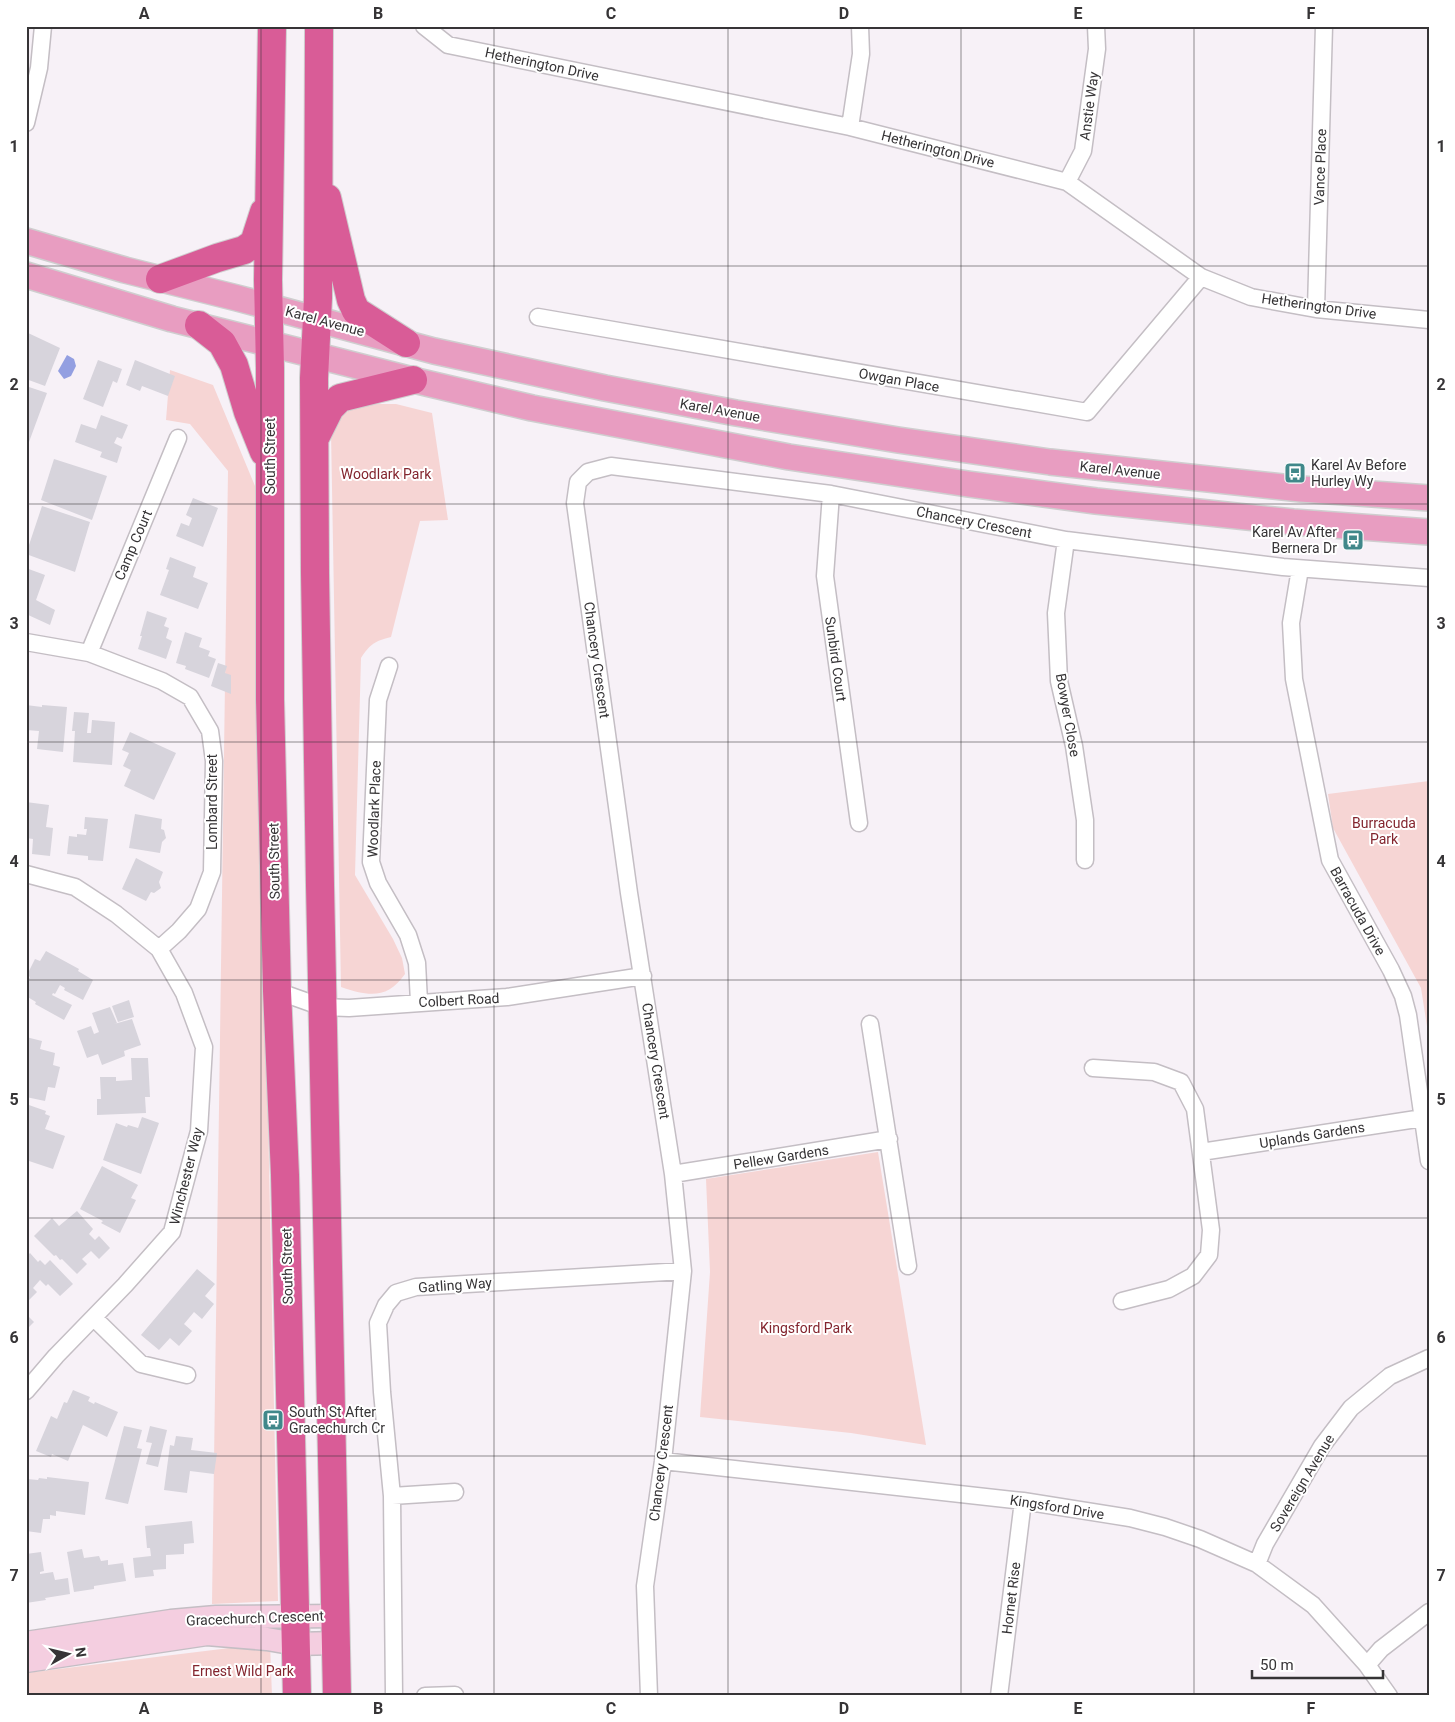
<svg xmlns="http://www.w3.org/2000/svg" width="1455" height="1722" font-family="Roboto,sans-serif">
	<rect width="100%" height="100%" fill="#f7f1f7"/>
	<!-- green -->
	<path fill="#f6d5d4" d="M 170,370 L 213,385 L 255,486 L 278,1601 L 212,1604 L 228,471 L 190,424 L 166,420 Z
		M 378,404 L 396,404 L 432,413 L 448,520 L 420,521 L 391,637 C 375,641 370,644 361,658 L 355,875 L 393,939 L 402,958 L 405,974 C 387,1000 368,996 341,987 L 331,432 C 346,406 350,409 378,404 Z
		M 1429,781 L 1429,1039 L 1421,988 L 1333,828 L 1328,794 Z
		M 878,1152 L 926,1445 L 851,1433 L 700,1417 L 710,1272 L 706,1179 Z
		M 270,1643 L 272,1696 L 26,1696 L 26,1673 Z"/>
	<!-- water -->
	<path fill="#939fe1" d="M 67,355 L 74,359 L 76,366 L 71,376 L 64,379 L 58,371 Z"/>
	<!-- building -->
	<path fill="#d7d4dc" d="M 26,332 L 60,348 L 45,386 L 26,379 Z
		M 98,360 L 122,369 L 117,383 L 113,381 L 103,407 L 83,399 Z
		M 135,360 L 175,376 L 168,396 L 142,386 L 140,391 L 126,385 Z
		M 26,386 L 47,393 L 29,442 L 26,441 Z
		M 101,415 L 128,425 L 122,439 L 117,437 L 114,443 L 122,447 L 117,463 L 100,457 L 102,452 L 75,442 L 81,424 L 96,429 Z
		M 54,459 L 107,476 L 92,520 L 41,500 Z
		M 193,498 L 218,508 L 203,547 L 176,536 L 181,523 L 189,526 L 192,518 L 186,515 Z
		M 42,506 L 90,522 L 75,572 L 26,554 Z
		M 170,557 L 196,567 L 193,577 L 208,583 L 198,609 L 160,595 L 169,570 L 166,569 Z
		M 26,568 L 45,575 L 36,600 L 55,610 L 50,625 L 26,614 Z
		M 147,611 L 167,618 L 164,626 L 169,628 L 166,638 L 172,641 L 166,659 L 138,649 L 142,636 L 140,636 Z
		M 185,632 L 202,638 L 199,647 L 210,651 L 208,656 L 216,659 L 209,678 L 185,669 L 186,666 L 176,663 Z
		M 218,663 L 227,666 L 225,673 L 231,675 L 231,694 L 211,686 Z
		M 26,705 L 42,707 L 42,705 L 67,707 L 63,752 L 37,749 L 39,731 L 26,730 Z
		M 74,712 L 89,713 L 87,733 L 91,733 L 92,720 L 115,722 L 112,765 L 73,762 L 75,731 L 72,731 Z
		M 130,732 L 176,753 L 154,800 L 124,786 L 131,770 L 123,766 L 129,753 L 122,750 Z
		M 26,802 L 49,805 L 46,827 L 53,828 L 50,856 L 32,854 L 33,839 L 26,838 Z
		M 135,814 L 162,819 L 161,829 L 164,830 L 166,838 L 162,842 L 160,853 L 129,848 Z
		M 85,817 L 108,819 L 103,861 L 88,860 L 88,856 L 67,854 L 69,836 L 77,837 L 77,834 L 86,835 L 87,829 L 84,829 Z
		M 136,858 L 163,872 L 159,882 L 161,888 L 154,893 L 151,892 L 146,901 L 122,889 Z
		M 46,951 L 79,969 L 78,971 L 93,980 L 83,1000 L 64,990 L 65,988 L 60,985 L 55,994 L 53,993 L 52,995 L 72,1005 L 64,1020 L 35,1004 L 36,1002 L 26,996 L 26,989 L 28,985 L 26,983 L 30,977 L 27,975 L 35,959 L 40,961 Z
		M 129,1000 L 134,1017 L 118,1022 L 112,1006 Z
		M 110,1007 L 117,1023 L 114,1024 L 132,1019 L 141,1045 L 124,1051 L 125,1056 L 102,1065 L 98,1054 L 87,1058 L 77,1031 L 91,1026 L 94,1034 L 99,1032 L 92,1013 Z
		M 26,1037 L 42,1041 L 40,1049 L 55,1053 L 53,1065 L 60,1067 L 55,1088 L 48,1087 L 45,1101 L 26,1097 Z
		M 131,1058 L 148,1058 L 150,1097 L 145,1097 L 146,1113 L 97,1115 L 97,1099 L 101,1099 L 100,1077 L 116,1077 L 116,1081 L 132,1080 Z
		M 26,1104 L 46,1111 L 45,1114 L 50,1116 L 45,1129 L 65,1136 L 53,1169 L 26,1160 Z
		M 142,1117 L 159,1123 L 141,1174 L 103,1160 L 116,1123 L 127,1127 L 128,1125 L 138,1128 Z
		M 102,1166 L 138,1185 L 131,1198 L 136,1200 L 120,1233 L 101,1223 L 103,1221 L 80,1209 Z
		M 77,1211 L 93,1229 L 89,1234 L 95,1240 L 99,1236 L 110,1248 L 99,1259 L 91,1251 L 82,1259 L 87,1264 L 77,1274 L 62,1259 L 60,1260 L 56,1255 L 54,1256 L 34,1236 L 52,1218 L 59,1226 Z
		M 30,1253 L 38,1262 L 40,1260 L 45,1265 L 50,1260 L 73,1284 L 60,1296 L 48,1284 L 46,1286 L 40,1280 L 33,1288 L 37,1292 L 26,1303 L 26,1257 Z
		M 197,1269 L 215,1284 L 205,1296 L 214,1304 L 202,1319 L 194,1312 L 184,1324 L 192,1331 L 179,1346 L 170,1338 L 159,1350 L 141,1335 Z
		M 26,1314 L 34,1322 L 26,1330 Z
		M 73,1390 L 90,1397 L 88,1401 L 94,1404 L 95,1402 L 118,1412 L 107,1437 L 83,1425 L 68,1461 L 52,1454 L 51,1457 L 36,1451 L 51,1416 L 57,1419 L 64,1402 L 67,1403 Z
		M 124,1426 L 142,1430 L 137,1448 L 142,1449 L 128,1504 L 105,1499 Z
		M 150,1426 L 167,1430 L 158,1467 L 146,1464 L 152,1443 L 146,1442 Z
		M 176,1436 L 193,1438 L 191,1450 L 217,1453 L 214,1474 L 190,1471 L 187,1493 L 164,1490 L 170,1445 L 174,1446 Z
		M 47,1477 L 89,1482 L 85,1515 L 56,1511 L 56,1516 L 50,1515 L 50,1519 L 43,1519 L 41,1533 L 26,1531 L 27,1479 L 38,1480 L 39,1478 L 47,1479 Z
		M 192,1521 L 194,1543 L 184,1544 L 184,1554 L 166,1555 L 166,1569 L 153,1570 L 154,1576 L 135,1578 L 133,1558 L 151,1556 L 150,1548 L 147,1548 L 145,1526 Z
		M 82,1549 L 84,1558 L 99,1556 L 101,1561 L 108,1560 L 108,1565 L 123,1563 L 126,1581 L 94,1586 L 94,1589 L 74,1592 L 67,1552 Z
		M 41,1552 L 44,1571 L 40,1572 L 40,1574 L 53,1572 L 55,1580 L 68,1578 L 70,1594 L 45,1598 L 46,1600 L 26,1603 L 26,1554 Z"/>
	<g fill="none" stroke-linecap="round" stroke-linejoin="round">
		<!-- street casing -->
		<g stroke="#c4bec4" stroke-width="19">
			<path id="street" d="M 424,26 L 448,45 L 850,127 L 1067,182 L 1201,277 L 1251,297 L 1316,309 L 1429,320
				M 26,123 L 39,68 L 43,26
				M 850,127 L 861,54 L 860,26
				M 1067,182 L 1083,151 L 1097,49 L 1096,26
				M 1316,309 L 1324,26
				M 538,317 L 1087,412 L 1201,277
				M 831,494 L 825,576 L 859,823
				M 1066,540 L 1056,613 L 1059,681 L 1074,746 L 1085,820 L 1085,860
				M 1300,569 L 1291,623 L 1294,679 L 1330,860 L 1391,970 L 1403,996 L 1408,1015 L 1429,1161
				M 26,642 L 89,653 L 162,681 L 190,697 L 210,731 L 214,761 L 212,872 L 198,909 L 179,931 L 159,949
				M 89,653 L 178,438
				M 389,666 L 378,700 L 371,862 L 378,883 L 408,935 L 417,963 L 419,1002
				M 26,874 L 75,887 L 116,914 L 159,949 L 184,993 L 204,1047 L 199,1131 L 172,1232 L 125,1285 L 56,1356 L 26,1391
				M 277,991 L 322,1007 L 349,1008 L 507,997 L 643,976
				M 870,1024 L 908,1266
				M 1093,1068 L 1154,1072 L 1181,1082 L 1195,1109 L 1211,1230 L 1209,1255 L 1193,1276 L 1169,1289 L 1122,1301
				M 1201,1152 L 1423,1118
				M 673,1174 L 889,1139
				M 94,1318 L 141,1364 L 187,1375
				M 663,1461 L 1023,1501 L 1130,1518 L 1165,1527 L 1200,1539 L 1257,1564 L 1313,1605 L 1367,1665 L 1389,1696
				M 392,1496 L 455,1492
				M 1257,1564 L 1265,1544 L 1322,1446 L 1351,1408 L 1390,1376 L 1429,1358
				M 1367,1665 L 1381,1649 L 1429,1612
				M 394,1696 L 392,1496 L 382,1392 L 378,1323 L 386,1305 L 396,1293 L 416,1287 L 683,1271
				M 425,1696 L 455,1695
				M 649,1696 L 645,1586 L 663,1461 L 683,1271 L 673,1174 L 629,893 L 575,503 L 578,482 L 588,472 L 611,466 L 831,494 L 1066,540 L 1283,567 L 1429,578
				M 999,1696 L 1023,1501"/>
		</g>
		<!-- secondary casing -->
		<g stroke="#c4bec4" stroke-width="25">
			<path id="secondary" d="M 26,1643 L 171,1621 L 216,1617 L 336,1616
				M 26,1661 L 207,1634 L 267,1639 L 296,1644 L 336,1643"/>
		</g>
		<!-- primary casing -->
		<g stroke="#cfcecf" stroke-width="28">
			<path id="primary" d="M 26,241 L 125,270 L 237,298 L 434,351 L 605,388 L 736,413 L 898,440 L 1050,462 L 1301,489 L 1429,498
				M 26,275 L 172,319 L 413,380 L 532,408 L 789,457 L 968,484 L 1096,501 L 1293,522 L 1429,532"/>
		</g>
		<!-- highway casing -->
		<g stroke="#cfcecf" stroke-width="30">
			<path id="highway" d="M 272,26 L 268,280 L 270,368 L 270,699 L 277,991 L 285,1175 L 297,1696
				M 319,26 L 318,298 L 314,378 L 315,573 L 320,885 L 337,1696
				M 327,198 L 351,300 L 356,311 L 406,343
				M 160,279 L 217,258 L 244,250 L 254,243 L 264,212
				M 199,325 L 222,343 L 234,365 L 248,412 L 264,452
				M 316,436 L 330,408 L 340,398 L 413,380"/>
		</g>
		<!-- street -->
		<use href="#street" stroke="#fff" stroke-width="16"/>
		<!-- secondary -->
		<use href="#secondary" stroke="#f4cee0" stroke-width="22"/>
		<!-- primary -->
		<use href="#primary" stroke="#e89dc1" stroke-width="25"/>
		<!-- highway -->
		<use href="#highway" stroke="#d95c97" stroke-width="28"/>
	</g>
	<!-- grid -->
	<path fill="none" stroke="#363436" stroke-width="1" stroke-opacity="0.55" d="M 261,26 L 261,1696M 494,26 L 494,1696M 728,26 L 728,1696M 961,26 L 961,1696M 1194,26 L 1194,1696M 26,266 L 1429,266M 26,504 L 1429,504M 26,742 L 1429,742M 26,980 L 1429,980M 26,1218 L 1429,1218M 26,1456 L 1429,1456"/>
	<!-- icons -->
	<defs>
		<g id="bus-square" transform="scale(1.125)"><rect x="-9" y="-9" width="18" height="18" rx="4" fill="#40888a" stroke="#fff"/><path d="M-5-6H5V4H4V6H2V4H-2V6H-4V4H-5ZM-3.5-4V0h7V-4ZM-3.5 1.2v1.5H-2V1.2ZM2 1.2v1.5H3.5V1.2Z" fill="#fff"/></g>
	</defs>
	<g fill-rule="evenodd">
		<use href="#bus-square" x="1295" y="473"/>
		<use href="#bus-square" x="1353" y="540"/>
		<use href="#bus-square" x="273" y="1420"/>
	</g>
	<g text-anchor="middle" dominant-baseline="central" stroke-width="4" stroke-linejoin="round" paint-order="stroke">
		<!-- street labels -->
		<g font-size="14" fill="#363436" stroke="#fff">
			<text transform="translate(542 64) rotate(12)">Hetherington Drive</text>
			<text transform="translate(1089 106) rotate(-82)">Anstie Way</text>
			<text transform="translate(938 149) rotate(14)">Hetherington Drive</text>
			<text transform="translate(1320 167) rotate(-88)">Vance Place</text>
			<text transform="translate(1319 306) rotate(8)">Hetherington Drive</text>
			<text transform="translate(325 321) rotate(15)">Karel Avenue</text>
			<text transform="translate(899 380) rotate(10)">Owgan Place</text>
			<text transform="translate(720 410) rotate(10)">Karel Avenue</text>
			<text transform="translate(270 456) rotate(-90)">South Street</text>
			<text transform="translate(1120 470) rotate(6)">Karel Avenue</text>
			<text transform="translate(974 522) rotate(11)">Chancery Crescent</text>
			<text transform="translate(133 545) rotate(-67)">Camp Court</text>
			<text transform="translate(836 659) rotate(82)">Sunbird Court</text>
			<text transform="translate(597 660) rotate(82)">Chancery Crescent</text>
			<text transform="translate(1068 715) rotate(80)">Bowyer Close</text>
			<text transform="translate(212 802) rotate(-90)">Lombard Street</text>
			<text transform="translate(374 809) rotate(-88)">Woodlark Place</text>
			<text transform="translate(274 861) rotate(-91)">South Street</text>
			<text transform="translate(1358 911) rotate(61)">Barracuda Drive</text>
			<text transform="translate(459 1000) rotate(-3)">Colbert Road</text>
			<text transform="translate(656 1061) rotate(81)">Chancery Crescent</text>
			<text transform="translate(1312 1135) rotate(-9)">Uplands Gardens</text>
			<text transform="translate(781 1157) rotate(-9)">Pellew Gardens</text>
			<text transform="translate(186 1176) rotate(-76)">Winchester Way</text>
			<text transform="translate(287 1266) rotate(-91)">South Street</text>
			<text transform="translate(455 1285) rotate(-4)">Gatling Way</text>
			<text transform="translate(661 1463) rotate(-83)">Chancery Crescent</text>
			<text transform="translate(1302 1483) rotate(-59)">Sovereign Avenue</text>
			<text transform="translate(1057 1507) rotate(9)">Kingsford Drive</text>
			<text transform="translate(1011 1598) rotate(-83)">Hornet Rise</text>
			<text transform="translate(255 1618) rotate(-2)">Gracechurch Crescent</text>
		</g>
		<!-- poi labels -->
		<g font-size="14" fill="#363436" stroke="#fff" text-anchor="start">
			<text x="1311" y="465">Karel Av Before<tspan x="1311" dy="16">Hurley Wy</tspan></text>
			<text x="1337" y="532" text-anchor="end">Karel Av After<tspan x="1337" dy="16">Bernera Dr</tspan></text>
			<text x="289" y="1412">South St After<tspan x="289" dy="16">Gracechurch Cr</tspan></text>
		</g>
		<!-- park labels -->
		<g font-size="14" fill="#83252e" stroke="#fff">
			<text x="386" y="474">Woodlark Park</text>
			<text x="1384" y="823">Burracuda<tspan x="1384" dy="16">Park</tspan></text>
			<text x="806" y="1328">Kingsford Park</text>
			<text x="243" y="1671">Ernest Wild Park</text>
		</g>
	</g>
	<!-- border -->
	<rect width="1455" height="1722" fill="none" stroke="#ffffff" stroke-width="55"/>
	<!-- north arrow -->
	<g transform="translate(68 1654) rotate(82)" stroke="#ffffff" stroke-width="4" paint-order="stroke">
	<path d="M0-4L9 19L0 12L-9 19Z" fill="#363436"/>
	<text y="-8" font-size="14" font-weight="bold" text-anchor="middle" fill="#363436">N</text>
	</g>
	<!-- scale -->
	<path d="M1252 1670v8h131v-8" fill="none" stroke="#363436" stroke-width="2.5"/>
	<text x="1260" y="1670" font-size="15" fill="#363436" stroke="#ffffff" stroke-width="4" paint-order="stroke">50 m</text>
	<rect x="28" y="28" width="1400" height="1666" fill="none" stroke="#363436" stroke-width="2"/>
	<g font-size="16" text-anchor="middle" font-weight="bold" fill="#363436">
		<text x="144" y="19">A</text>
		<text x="378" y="19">B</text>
		<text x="611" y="19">C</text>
		<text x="844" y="19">D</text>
		<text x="1078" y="19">E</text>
		<text x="1311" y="19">F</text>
		<text x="14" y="152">1</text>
		<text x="1441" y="152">1</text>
		<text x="14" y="390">2</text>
		<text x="1441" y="390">2</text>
		<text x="14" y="629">3</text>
		<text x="1441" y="629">3</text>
		<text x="14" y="867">4</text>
		<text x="1441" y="867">4</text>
		<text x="14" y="1105">5</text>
		<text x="1441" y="1105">5</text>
		<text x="14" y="1343">6</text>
		<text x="1441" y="1343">6</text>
		<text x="14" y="1581">7</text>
		<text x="1441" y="1581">7</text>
		<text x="144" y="1714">A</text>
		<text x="378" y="1714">B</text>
		<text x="611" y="1714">C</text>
		<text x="844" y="1714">D</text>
		<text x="1078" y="1714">E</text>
		<text x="1311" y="1714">F</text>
	</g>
</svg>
